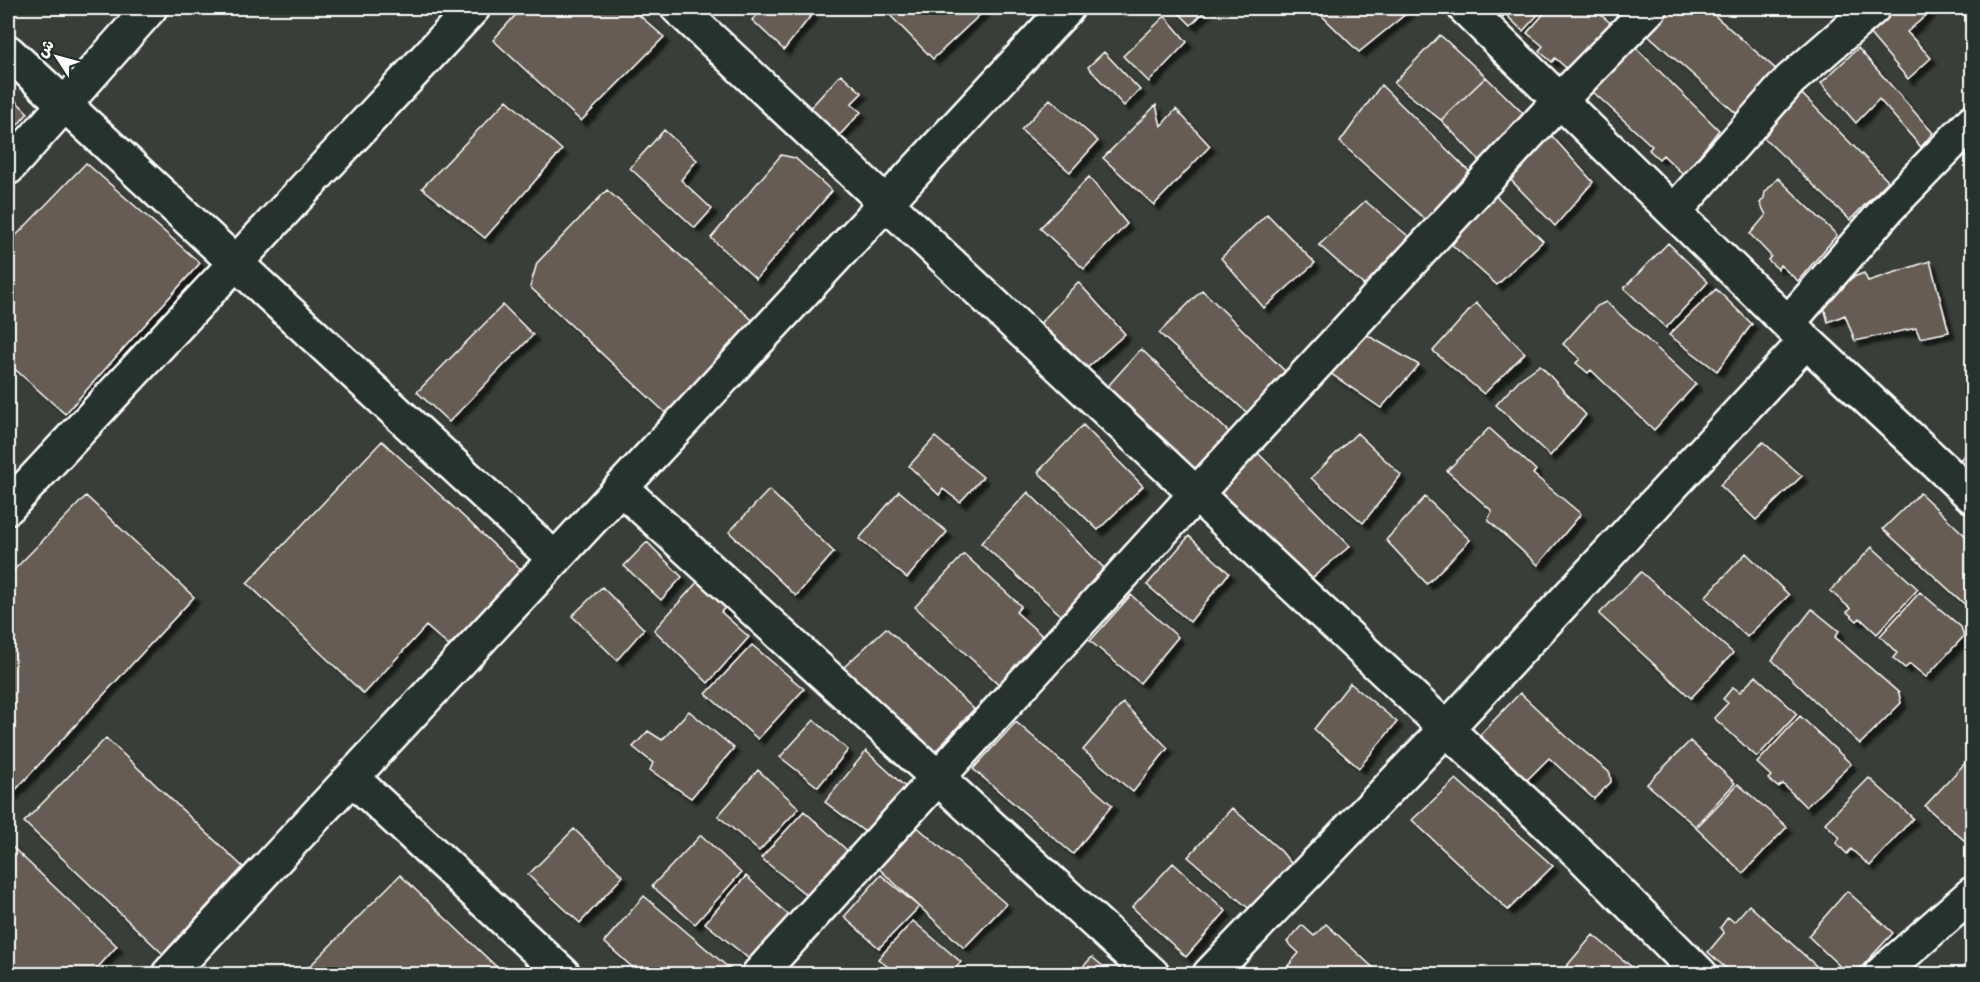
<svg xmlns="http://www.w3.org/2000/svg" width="1980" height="982" font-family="'Indie Flower','Playpen Sans Arabic',sans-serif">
	<defs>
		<filter id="shadow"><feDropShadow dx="5.5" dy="5.5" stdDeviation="1.5" flood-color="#0009"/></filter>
	</defs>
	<rect width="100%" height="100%" fill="#393f38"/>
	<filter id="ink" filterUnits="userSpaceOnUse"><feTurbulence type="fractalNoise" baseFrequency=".0167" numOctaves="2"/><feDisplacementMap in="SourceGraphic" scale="12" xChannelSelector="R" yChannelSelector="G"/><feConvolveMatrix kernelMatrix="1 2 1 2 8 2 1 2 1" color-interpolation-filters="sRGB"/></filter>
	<g filter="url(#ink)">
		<!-- building -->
		<path fill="#665b52" stroke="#fff" stroke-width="1.5" filter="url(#shadow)" d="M 522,8 L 631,8 L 664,37 L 581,121 L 493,40 Z
			M 764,8 L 807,8 L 813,13 L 784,50 L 752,20 Z
			M 883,8 L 987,8 L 933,59 Z
			M 1174,8 L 1208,8 L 1191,25 Z
			M 1314,8 L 1413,8 L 1359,52 Z
			M 1491,8 L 1544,8 L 1523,31 L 1505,14 L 1503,17 Z
			M 1549,8 L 1592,8 L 1612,24 L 1572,73 L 1555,58 L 1552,62 L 1539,51 L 1543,46 L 1527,33 Z
			M 1672,8 L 1706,8 L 1778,71 L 1760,99 L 1755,94 L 1737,114 L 1647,34 Z
			M 1897,8 L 1926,8 L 1930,12 L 1907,32 L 1931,58 L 1908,79 L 1869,33 Z
			M 1165,16 L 1187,42 L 1149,82 L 1123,56 Z
			M 1440,35 L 1486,77 L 1441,120 L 1394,83 Z
			M 1633,45 L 1719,130 L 1684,175 L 1663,155 L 1659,159 L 1649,150 L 1652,146 L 1592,91 Z
			M 1858,48 L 1933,133 L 1921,147 L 1879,99 L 1856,123 L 1821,83 Z
			M 1104,52 L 1140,90 L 1124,106 L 1088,67 Z
			M 841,74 L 862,93 L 851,104 L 861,112 L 822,154 L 793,127 Z
			M 1486,77 L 1531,121 L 1482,163 L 1441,120 Z
			M 1381,85 L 1472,174 L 1428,222 L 1340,142 Z
			M 1798,90 L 1888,181 L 1850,220 L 1760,134 Z
			M 8,93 L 28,113 L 8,136 Z
			M 1050,99 L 1098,141 L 1070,172 L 1021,130 Z
			M 507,100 L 562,150 L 485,238 L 422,188 Z
			M 1156,105 L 1161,126 L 1176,109 L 1210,146 L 1154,205 L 1103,158 Z
			M 664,130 L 697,160 L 681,180 L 712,209 L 695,228 L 630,168 Z
			M 1551,135 L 1593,182 L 1555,226 L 1509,178 Z
			M 781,155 L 795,158 L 832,191 L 756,279 L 711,238 Z
			M 86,163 L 200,263 L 65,414 L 8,363 L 8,244 Z
			M 1089,177 L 1127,224 L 1084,269 L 1040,228 Z
			M 1778,178 L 1837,235 L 1798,281 L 1780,265 L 1778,269 L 1768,260 L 1771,256 L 1750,234 L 1766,215 L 1760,203 L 1764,198 L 1765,192 Z
			M 607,190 L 759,326 L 670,417 L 530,287 L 537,263 Z
			M 1493,193 L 1543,241 L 1497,285 L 1452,245 Z
			M 1365,201 L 1412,239 L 1367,288 L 1319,245 Z
			M 1267,214 L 1315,263 L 1264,308 L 1221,258 Z
			M 1668,243 L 1708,282 L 1666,328 L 1624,288 Z
			M 1930,261 L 1949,332 L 1920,338 L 1916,328 L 1855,341 L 1845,315 L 1828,322 L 1821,296 L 1840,291 L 1836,284 L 1864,273 L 1868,281 Z
			M 1078,282 L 1125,334 L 1086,369 L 1035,329 Z
			M 1716,289 L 1752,324 L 1717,371 L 1669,335 Z
			M 1202,290 L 1290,376 L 1255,420 L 1159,333 Z
			M 1606,302 L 1696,384 L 1654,430 L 1591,370 L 1588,373 L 1576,363 L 1580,359 L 1563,344 L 1597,306 Z
			M 1476,303 L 1525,353 L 1484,394 L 1433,351 Z
			M 503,305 L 533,335 L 449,422 L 417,392 Z
			M 1362,332 L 1419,365 L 1381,408 L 1330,373 Z
			M 1141,349 L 1232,435 L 1195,478 L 1107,387 Z
			M 1540,365 L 1586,415 L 1550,456 L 1496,405 L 1519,380 Z
			M 1083,425 L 1143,486 L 1098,530 L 1038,472 Z
			M 1489,428 L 1536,470 L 1533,474 L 1581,514 L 1538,565 L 1488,520 L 1492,511 L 1447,471 Z
			M 1357,433 L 1401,475 L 1363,523 L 1311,478 Z
			M 935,437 L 983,477 L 960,502 L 943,489 L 939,495 L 909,466 Z
			M 382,441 L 522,571 L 449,646 L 426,626 L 364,694 L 247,583 Z
			M 1763,442 L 1802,476 L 1756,520 L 1720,485 Z
			M 1972,446 L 1972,473 L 1960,460 Z
			M 1256,451 L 1350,546 L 1306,583 L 1214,498 Z
			M 769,490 L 834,552 L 796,596 L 729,532 Z
			M 899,491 L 947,532 L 907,578 L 859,539 Z
			M 1028,492 L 1106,570 L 1064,618 L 981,543 Z
			M 1920,493 L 1972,542 L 1972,611 L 1883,529 Z
			M 86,496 L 194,597 L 8,798 L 8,576 Z
			M 1425,497 L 1470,540 L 1427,584 L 1386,540 Z
			M 1189,536 L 1229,573 L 1190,622 L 1147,585 Z
			M 647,542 L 682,577 L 661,600 L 624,566 Z
			M 1872,547 L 1918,589 L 1877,634 L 1860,618 L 1857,621 L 1847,612 L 1851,609 L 1830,591 Z
			M 1746,553 L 1789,595 L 1747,637 L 1705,597 Z
			M 964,554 L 1021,606 L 1016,612 L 1047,640 L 1004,689 L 915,607 Z
			M 1641,572 L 1733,653 L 1691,698 L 1599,614 Z
			M 701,578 L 730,602 L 721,612 L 749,637 L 708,683 L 654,630 Z
			M 602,587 L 644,629 L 617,660 L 572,616 Z
			M 1920,592 L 1961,627 L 1964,636 L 1926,677 L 1910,664 L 1905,668 L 1893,658 L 1897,653 L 1880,636 Z
			M 1131,595 L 1178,637 L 1140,683 L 1090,641 Z
			M 1812,609 L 1839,631 L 1835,637 L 1899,693 L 1901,703 L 1860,744 L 1772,660 Z
			M 886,628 L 974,709 L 933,754 L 843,668 Z
			M 752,645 L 804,689 L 758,739 L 706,694 Z
			M 1756,676 L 1797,714 L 1757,757 L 1714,718 L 1728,703 L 1723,699 L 1733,687 L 1740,692 Z
			M 1350,683 L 1397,722 L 1359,768 L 1314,729 Z
			M 1520,693 L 1567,737 L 1610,773 L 1611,782 L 1594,799 L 1549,758 L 1523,784 L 1475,740 Z
			M 1123,703 L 1168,748 L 1133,792 L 1083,750 Z
			M 689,711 L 734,748 L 691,798 L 650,770 L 653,763 L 633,747 L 648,731 L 662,740 Z
			M 1800,716 L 1851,764 L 1806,807 L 1783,784 L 1778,787 L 1768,779 L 1771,776 L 1757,763 Z
			M 814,720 L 848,750 L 818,787 L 780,757 Z
			M 1016,722 L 1112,805 L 1073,854 L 973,769 Z
			M 106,738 L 243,867 L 163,954 L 24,822 Z
			M 1690,741 L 1735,783 L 1695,826 L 1647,784 Z
			M 866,751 L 913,794 L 873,838 L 825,802 Z
			M 1967,761 L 1972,766 L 1972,847 L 1925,806 Z
			M 758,770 L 799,808 L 759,851 L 718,816 Z
			M 1869,778 L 1913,818 L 1870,866 L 1851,849 L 1847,854 L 1836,843 L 1840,838 L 1825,823 Z
			M 1456,779 L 1553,866 L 1508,910 L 1412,820 Z
			M 1738,784 L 1787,827 L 1743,873 L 1696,828 Z
			M 1232,808 L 1281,851 L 1294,867 L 1253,912 L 1188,857 Z
			M 804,811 L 851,854 L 810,898 L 761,858 Z
			M 915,825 L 1006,904 L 964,948 L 874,864 Z
			M 574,829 L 623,876 L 580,923 L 528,875 Z
			M 701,835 L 741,873 L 695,924 L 652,886 Z
			M 8,843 L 117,946 L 92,974 L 8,974 Z
			M 1173,863 L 1226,911 L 1186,957 L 1132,907 Z
			M 400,875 L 504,974 L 302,974 Z
			M 881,875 L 919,907 L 879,948 L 844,917 Z
			M 746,876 L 794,920 L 753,962 L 705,923 Z
			M 1847,891 L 1893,933 L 1855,974 L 1848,974 L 1808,936 Z
			M 644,896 L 736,974 L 640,974 L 604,942 Z
			M 1749,905 L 1825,974 L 1732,974 L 1708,952 L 1724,933 L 1720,928 L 1728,917 L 1734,922 Z
			M 913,921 L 961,962 L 949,974 L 897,974 L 878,959 Z
			M 1326,924 L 1380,974 L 1295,974 L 1287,967 L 1299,953 L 1287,942 L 1302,925 L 1314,936 Z
			M 1593,935 L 1639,973 L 1638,974 L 1560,974 Z
			M 1092,957 L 1112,974 L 1076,974 Z"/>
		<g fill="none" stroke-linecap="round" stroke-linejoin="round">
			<!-- street casing -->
			<g stroke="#fff" stroke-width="38">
				<path id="street" d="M 678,8 L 1583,857 L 1700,974
					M 8,52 L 555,559
					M 8,168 L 150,8
					M 1674,212 L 1790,80 L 1873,8
					M 1788,323 L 1890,206 L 1972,122
					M 1806,341 L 1972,496
					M 621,488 L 1152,974
					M 8,507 L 473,8
					M 352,778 L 563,974
					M 169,974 L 1067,8
					M 759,974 L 1196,494 L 1560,100 L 1650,8
					M 1210,974 L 1446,729 L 1806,341 L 1465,8
					M 1881,974 L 1972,894"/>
			</g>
			<!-- street -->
			<use href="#street" stroke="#26332d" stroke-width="33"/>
		</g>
	</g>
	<!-- margin -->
	<rect width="1980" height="982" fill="none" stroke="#26332d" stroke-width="30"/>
	<rect x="15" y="15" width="1950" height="952" fill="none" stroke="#fff" stroke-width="2" filter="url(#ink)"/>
	<!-- north arrow -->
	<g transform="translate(57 57) rotate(306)" stroke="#26332d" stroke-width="4.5" paint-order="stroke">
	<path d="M0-4.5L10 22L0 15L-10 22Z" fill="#ffffff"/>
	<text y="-9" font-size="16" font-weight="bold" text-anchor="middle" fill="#ffffff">ش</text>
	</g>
</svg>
